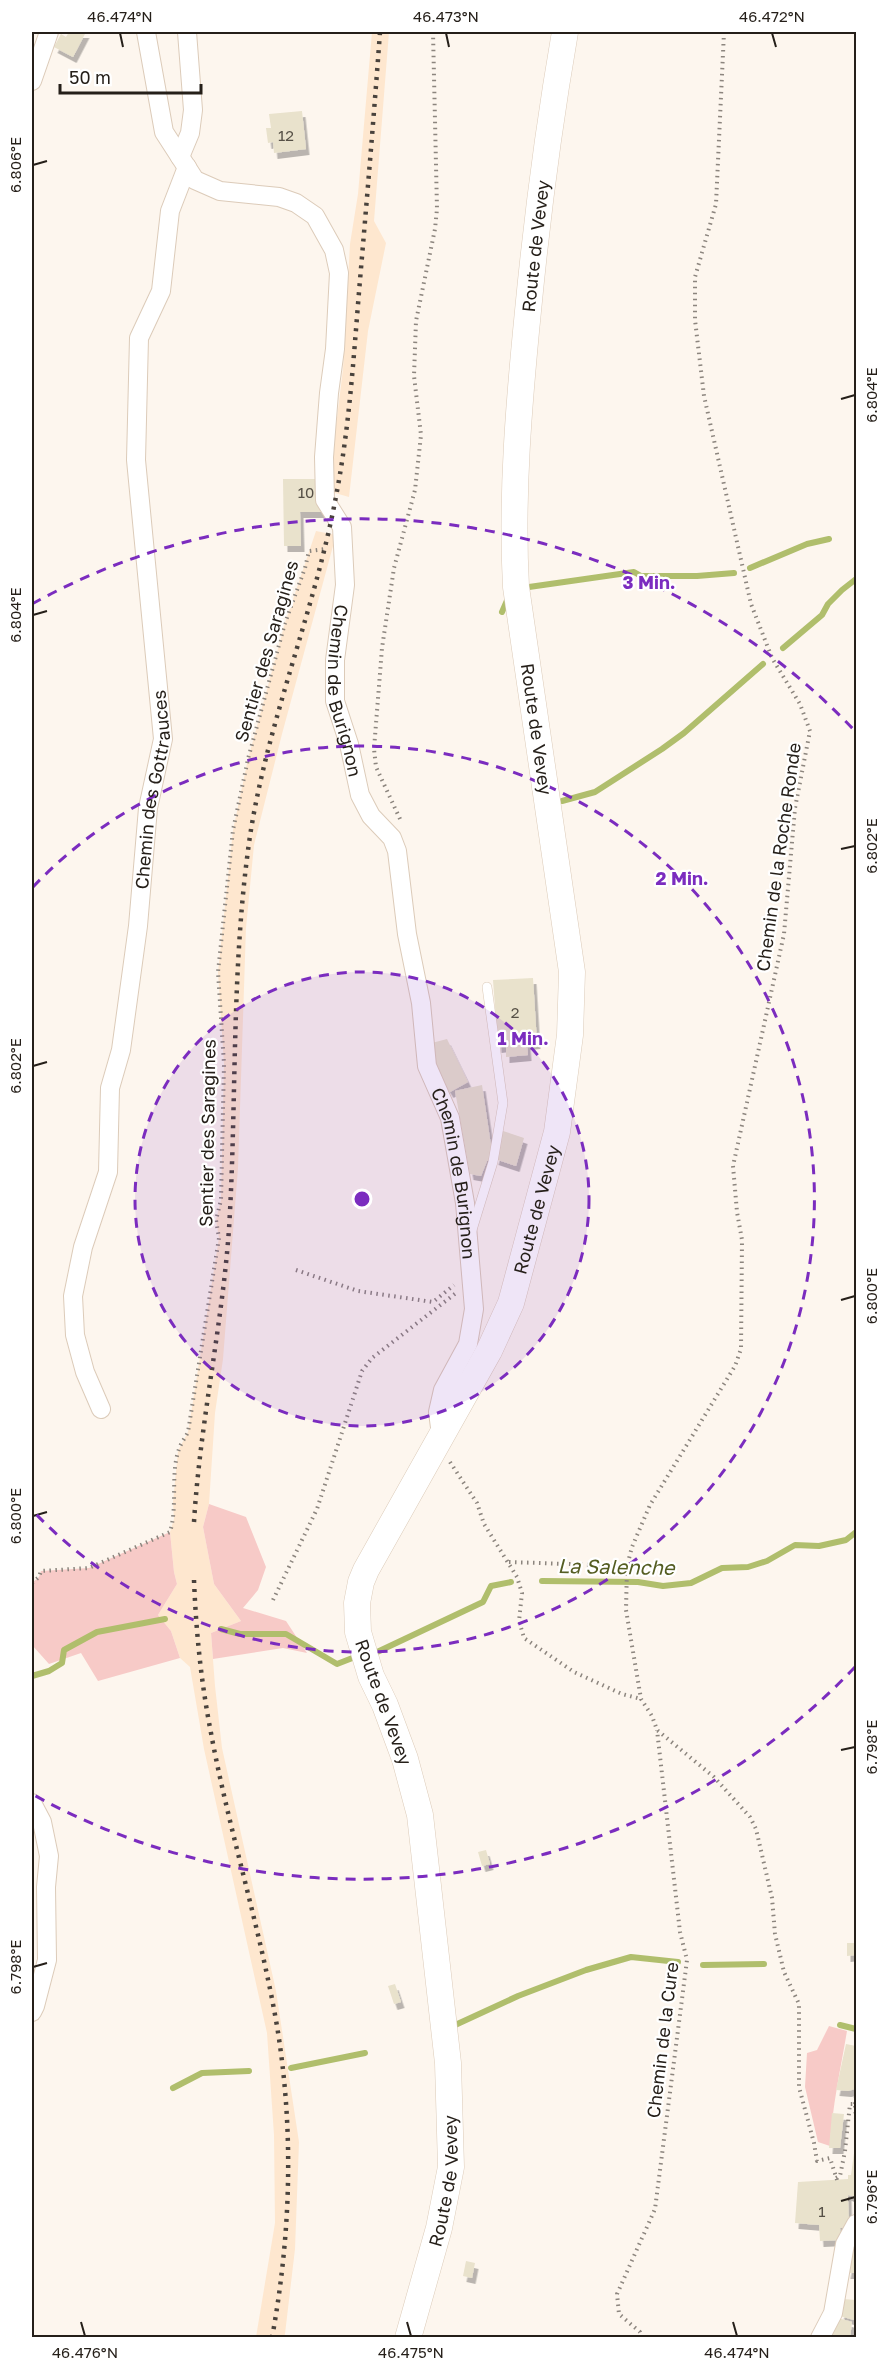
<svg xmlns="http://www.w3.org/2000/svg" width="888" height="2369" font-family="'Golos Text',sans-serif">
	<defs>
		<filter id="shadow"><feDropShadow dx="3.5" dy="6" stdDeviation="0" flood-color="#0004"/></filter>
	</defs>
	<rect width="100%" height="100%" fill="#fdf6ee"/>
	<!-- built -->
	<path fill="#fee7cf" d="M 372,32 L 389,32 L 374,221 L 386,243 L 368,331 L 349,497 L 328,491 L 343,369 L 350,244 L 358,194 Z
		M 316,531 L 336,535 L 282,734 L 254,845 L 246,928 L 238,1168 L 223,1359 L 215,1413 L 209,1504 L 203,1527 L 214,1584 L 241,1621 L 211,1633 L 215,1686 L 222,1748 L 276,1991 L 299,2142 L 295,2249 L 285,2334 L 284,2337 L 256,2337 L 275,2223 L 274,2135 L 267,2033 L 204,1749 L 190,1667 L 180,1658 L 171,1631 L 158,1615 L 177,1584 L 174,1572 L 170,1532 L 174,1519 L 173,1502 L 178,1451 L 188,1432 L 219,1238 L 216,1220 L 221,1200 L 224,1064 L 218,972 L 233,830 L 248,759 L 285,623 Z"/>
	<!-- green -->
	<path fill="#f7cac7" d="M 209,1504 L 246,1517 L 266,1567 L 258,1590 L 243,1608 L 286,1621 L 307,1653 L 283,1648 L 213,1659 L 211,1633 L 241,1621 L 214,1584 L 203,1527 Z
		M 170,1532 L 174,1572 L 177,1584 L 158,1615 L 171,1631 L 180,1658 L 98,1681 L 81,1653 L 49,1664 L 32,1645 L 32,1583 L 39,1577 L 41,1571 L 89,1568 Z
		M 829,2026 L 847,2031 C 841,2067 832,2107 830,2146 L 818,2142 L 805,2087 L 807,2053 L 817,2050 Z"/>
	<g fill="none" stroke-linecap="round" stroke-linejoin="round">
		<!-- stream -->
		<path stroke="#b0be6c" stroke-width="6" d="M 750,568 L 807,544 L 829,539
			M 529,587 L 634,572 L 641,576 L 697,576 L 734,573
			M 502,612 L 509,596
			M 783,648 L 822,615 L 828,604 L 842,590 L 856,579
			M 562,801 L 595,792 L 662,749 L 684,733 L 763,664
			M 542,1581 L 638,1582 L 663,1586 L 691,1583 L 722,1568 L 748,1567 L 767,1561 L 795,1545 L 819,1546 L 846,1540 L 856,1532
			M 221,1629 L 240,1634 L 286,1634 L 337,1664 L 355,1657
			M 375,1653 L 483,1602 L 491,1586 L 511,1582
			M 32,1676 L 49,1671 L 62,1663 L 64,1650 L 97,1632 L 165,1619
			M 703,1965 L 764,1964
			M 840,2025 L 856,2029
			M 453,2026 L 518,1996 L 586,1970 L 631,1957 L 678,1962
			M 291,2068 L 365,2053
			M 173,2088 L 202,2073 L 249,2071"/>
	</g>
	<!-- building -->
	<path fill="#e9e2cc" filter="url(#shadow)" d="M 69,32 L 86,32 L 73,57 L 54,47 L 61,34 L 66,37 Z
		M 302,111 L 306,149 L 274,153 L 273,142 L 268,143 L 266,128 L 271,128 L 269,114 Z
		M 283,479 L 320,479 L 321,512 L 300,512 L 301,546 L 284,546 Z
		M 533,978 L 537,1043 L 527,1044 L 528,1055 L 506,1057 L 506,1046 L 498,1047 L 493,980 Z
		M 447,1039 L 468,1082 L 450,1092 L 435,1068 L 428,1044 Z
		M 482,1085 L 493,1159 L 487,1161 L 481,1176 L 470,1174 L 455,1091 Z
		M 503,1131 L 524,1138 L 516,1166 L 495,1159 Z
		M 486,1850 L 490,1864 L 482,1866 L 478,1852 Z
		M 847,1943 L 856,1943 L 856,1955 L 847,1956 Z
		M 395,1984 L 401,2002 L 394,2004 L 388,1986 Z
		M 846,2044 L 856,2046 L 856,2096 L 854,2096 L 855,2089 L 848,2091 L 836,2090 Z
		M 832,2113 L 844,2114 L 840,2148 L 829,2148 Z
		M 855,2146 L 856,2197 L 848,2195 L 849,2227 L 840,2228 L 841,2240 L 820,2241 L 819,2225 L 795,2223 L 798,2182 L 848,2179 L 848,2175 L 851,2175 Z
		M 856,2229 L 856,2273 L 847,2273 Z
		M 466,2261 L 475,2263 L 472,2278 L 463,2276 Z
		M 843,2299 L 856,2300 L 856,2327 L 854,2327 L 854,2320 L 840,2316 Z
		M 838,2318 L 852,2322 L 850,2338 L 827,2338 Z"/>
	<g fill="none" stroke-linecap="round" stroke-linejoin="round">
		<!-- lane casing -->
		<g stroke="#dccbb9" stroke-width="10">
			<path id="lane" d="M 472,1230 L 493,1162 L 503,1103 L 487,987"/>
		</g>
		<!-- street casing -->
		<g stroke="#dccbb9" stroke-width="20">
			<g id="street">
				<path id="s1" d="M 146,32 L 164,132 L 195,180 L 220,191 L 279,197 L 296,203 L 315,216 L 334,250 L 339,273 L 335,349 L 329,393 L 324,457 L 325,500 L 342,527 L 345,585 L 335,660 L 335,701 L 349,744 L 360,795 L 371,816 L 392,838 L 397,851 L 407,934 L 421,1003 L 427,1066 L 450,1118 L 465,1203 L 474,1309 L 468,1344 L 443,1390 L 438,1412 L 441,1435"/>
				<path d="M 32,81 L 49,32"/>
				<path d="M 180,157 L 190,133 L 193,110 L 187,32"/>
				<path id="s2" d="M 101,1409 L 85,1372 L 75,1335 L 73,1296 L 83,1247 L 108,1172 L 110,1088 L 121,1050 L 138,926 L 148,808 L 163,739 L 136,460 L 139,338 L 161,291 L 170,211 L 187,167"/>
				<path d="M 32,1803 L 42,1822 L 49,1856 L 46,1887 L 47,1960 L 35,2006 L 32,2012"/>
				<path d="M 820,2338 L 833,2313 L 845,2244 L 856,2224"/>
			</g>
		</g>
		<!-- secondary casing -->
		<g stroke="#dccbb9" stroke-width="27">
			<g id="secondary">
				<path id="s3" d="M 408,2338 L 439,2228 L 451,2167 L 448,2063 L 420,1815 L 405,1759 L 385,1705 L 371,1676 L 358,1632 L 357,1603 L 361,1582 L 366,1570 L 489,1351 L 511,1303 L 557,1132 L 570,1035 L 572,972 L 516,587 C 511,495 519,402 528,311 C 537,217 549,124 565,32"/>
			</g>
		</g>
		<!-- path -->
		<path stroke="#8c857e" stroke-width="4" stroke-dasharray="1.5 4.5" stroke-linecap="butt" d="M 724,32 L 716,204 L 695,277 L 695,320 L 704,396 L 751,604 L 772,658 L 800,704 L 810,731 L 795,808 L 784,934 L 733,1166 L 737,1212 L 742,1240 L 741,1349 L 735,1366 L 650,1505 L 632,1547 L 627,1566 L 626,1610 L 641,1699 L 652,1716 L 657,1730 L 714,1777 L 750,1817 L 756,1829 L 772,1898 L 775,1934 L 784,1972 L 799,2004 L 799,2087 L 814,2143 L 817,2161 L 830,2158 L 837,2180
			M 400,819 L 376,767 L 374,749 L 382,648 L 394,568 L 415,490 L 421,435 L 414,376 L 416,321 L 435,229 L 437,209 L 433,32
			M 296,1270 L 358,1291 L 433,1302 L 454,1285
			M 450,1462 L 477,1503 L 484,1524 L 517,1577 L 522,1593 L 519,1621 L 524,1638 L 574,1672 L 622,1694 L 641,1699
			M 509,1562 L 627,1566
			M 32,1583 L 39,1577 L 41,1571 L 89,1568 L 170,1532 C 178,1506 170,1474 179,1449 C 181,1443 185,1438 188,1432 L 219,1238 L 216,1220 L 221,1200 L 224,1064 L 218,972 L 233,830 L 248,759 L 285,623 L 305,568 L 309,551 L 325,549
			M 273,1600 L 317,1509 L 362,1371 L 372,1358 L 456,1293
			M 855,2104 L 856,2096
			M 836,2178 L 840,2176 L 845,2151 L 850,2104 L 855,2104 L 856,2119
			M 848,2199 L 856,2200
			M 642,2338 L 640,2332 L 619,2314 L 617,2294 L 655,2209 L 687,1960 L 680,1932 L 657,1730"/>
		<!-- lane -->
		<use href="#lane" stroke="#fff" stroke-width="9"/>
		<!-- street -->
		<use href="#street" stroke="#fff" stroke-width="18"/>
		<!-- secondary -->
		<use href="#secondary" stroke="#fff" stroke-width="26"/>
		<!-- rail -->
		<path stroke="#49423c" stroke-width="4.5" stroke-dasharray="3 6" stroke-linecap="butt" d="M 194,1522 C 200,1423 222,1327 229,1229 C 237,1098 231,966 250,836 C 268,719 316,608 337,491 C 350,422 354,351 360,280 C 367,198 374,115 380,32
			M 194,1580 C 196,1631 201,1682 211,1733 C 229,1831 260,1927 277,2026 C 294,2130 291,2233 272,2338"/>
	</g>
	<!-- ticks -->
	<path fill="none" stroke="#251f19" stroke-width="2" d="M 120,33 L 123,47M 446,33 L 449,47M 772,33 L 776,47M 33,165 L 47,161M 841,399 L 855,395M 33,615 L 47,611M 841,849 L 855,846M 33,1066 L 47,1062M 841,1300 L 855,1296M 33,1516 L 47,1512M 841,1750 L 855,1747M 33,1967 L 47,1963M 841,2201 L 855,2197M 81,2322 L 85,2336M 407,2322 L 411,2336M 733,2322 L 737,2336"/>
	<!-- distance rings -->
	<circle cx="362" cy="1199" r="227" fill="#7b2cbf" fill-opacity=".12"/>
	<g fill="none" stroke="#7b2cbf" stroke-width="3" stroke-dasharray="10 8">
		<circle cx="362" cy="1199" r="227"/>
		<path d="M33 887A453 453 0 1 1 33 1511"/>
		<path d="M855 1667A680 680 0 0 1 32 1794M32 604A680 680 0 0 1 855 731"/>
	</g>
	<g text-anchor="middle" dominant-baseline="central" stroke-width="4.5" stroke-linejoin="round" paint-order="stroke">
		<!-- number labels -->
		<g font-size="15" fill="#565046">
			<text x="286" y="135">12</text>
			<text x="306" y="492">10</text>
			<text x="515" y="1012">2</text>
			<text x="822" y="2211">1</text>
		</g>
		<!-- street labels -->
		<g font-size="18" fill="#251f19" stroke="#fff">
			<text stroke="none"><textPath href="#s3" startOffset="2160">Route de Vevey</textPath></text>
			<text transform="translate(266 651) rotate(-74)">Sentier des Saragines</text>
			<text stroke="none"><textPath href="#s1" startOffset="774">Chemin de Burignon</textPath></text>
			<text transform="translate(537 729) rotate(82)">Route de Vevey</text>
			<text stroke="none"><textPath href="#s2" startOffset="633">Chemin des Gottrauces</textPath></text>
			<text transform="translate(778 857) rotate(-82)">Chemin de la Roche Ronde</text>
			<text transform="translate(207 1133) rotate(-89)">Sentier des Saragines</text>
			<text stroke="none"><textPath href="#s1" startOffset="1278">Chemin de Burignon</textPath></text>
			<text stroke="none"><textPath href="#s3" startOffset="1188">Route de Vevey</textPath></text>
			<text transform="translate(384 1702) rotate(70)">Route de Vevey</text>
			<text transform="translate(662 2040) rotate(-83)">Chemin de la Cure</text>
			<text stroke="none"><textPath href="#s3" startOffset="162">Route de Vevey</textPath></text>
		</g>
		<!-- water labels -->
		<g font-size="20" font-style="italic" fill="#555d22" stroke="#fff">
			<text transform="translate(616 1566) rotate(1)">La Salenche</text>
		</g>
	</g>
	<circle cx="362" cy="1199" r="9" fill="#7b2cbf" stroke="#fff" stroke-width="3"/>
	<g font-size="18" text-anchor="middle" font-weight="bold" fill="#7b2cbf" stroke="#fff" stroke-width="4.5" stroke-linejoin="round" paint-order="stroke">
		<text x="649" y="589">3 Min.</text>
		<text x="682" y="885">2 Min.</text>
		<text x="523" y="1045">1 Min.</text>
	</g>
	<!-- border -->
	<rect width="888" height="2369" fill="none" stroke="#ffffff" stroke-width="66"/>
	<!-- scale -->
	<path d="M60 84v9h141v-9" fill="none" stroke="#251f19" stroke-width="3"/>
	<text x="69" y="84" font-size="18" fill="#251f19" stroke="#ffffff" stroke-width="4.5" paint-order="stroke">50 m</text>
	<rect x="33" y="33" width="822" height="2303" fill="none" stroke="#251f19" stroke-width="2"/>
	<g font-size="15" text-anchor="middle" fill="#251f19">
		<text x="120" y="22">46.474°N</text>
		<text x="446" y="22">46.473°N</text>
		<text x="772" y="22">46.472°N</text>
		<text transform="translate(16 165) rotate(-90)" y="5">6.806°E</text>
		<text transform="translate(872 395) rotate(-90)" y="5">6.804°E</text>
		<text transform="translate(16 615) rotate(-90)" y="5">6.804°E</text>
		<text transform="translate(872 846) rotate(-90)" y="5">6.802°E</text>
		<text transform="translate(16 1066) rotate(-90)" y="5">6.802°E</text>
		<text transform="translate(872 1296) rotate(-90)" y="5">6.800°E</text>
		<text transform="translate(16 1516) rotate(-90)" y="5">6.800°E</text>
		<text transform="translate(872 1747) rotate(-90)" y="5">6.798°E</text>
		<text transform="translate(16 1967) rotate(-90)" y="5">6.798°E</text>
		<text transform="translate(872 2197) rotate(-90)" y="5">6.796°E</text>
		<text x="85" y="2358">46.476°N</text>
		<text x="411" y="2358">46.475°N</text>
		<text x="737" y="2358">46.474°N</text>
	</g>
</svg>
